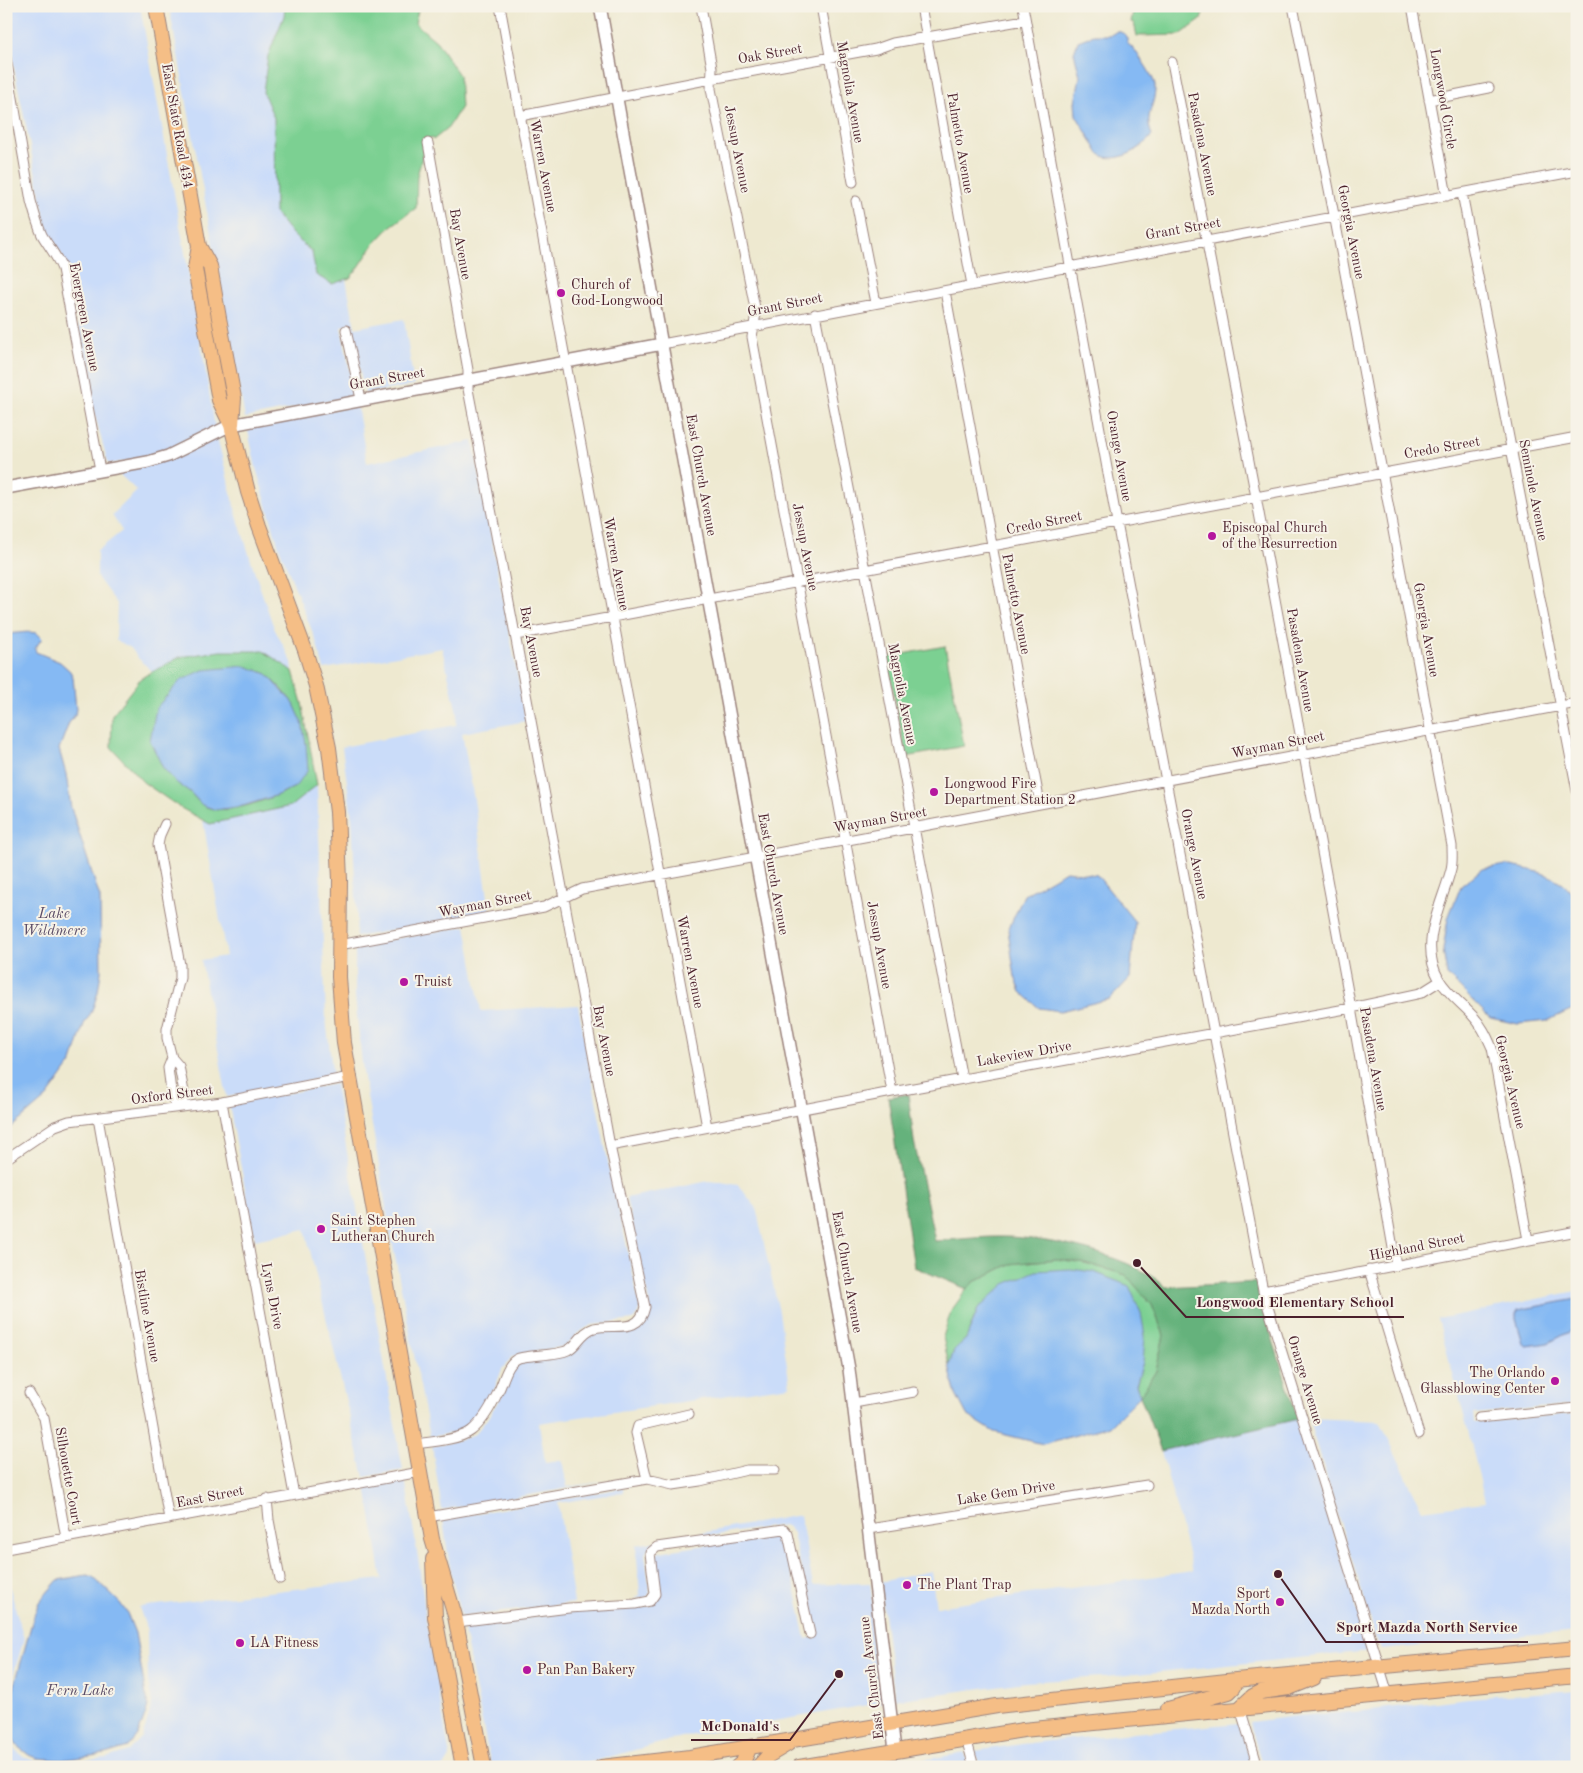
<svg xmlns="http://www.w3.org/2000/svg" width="1583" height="1773" font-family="'Old Standard TT',serif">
	<rect width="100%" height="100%" fill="#f7f3e8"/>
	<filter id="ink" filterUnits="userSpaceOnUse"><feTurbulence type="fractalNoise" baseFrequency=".02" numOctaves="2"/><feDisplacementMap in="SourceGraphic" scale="10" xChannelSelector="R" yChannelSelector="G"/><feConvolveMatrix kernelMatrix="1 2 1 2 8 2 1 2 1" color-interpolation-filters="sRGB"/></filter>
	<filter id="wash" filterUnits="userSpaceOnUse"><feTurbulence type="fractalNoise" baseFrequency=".0096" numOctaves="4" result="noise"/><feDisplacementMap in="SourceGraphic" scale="20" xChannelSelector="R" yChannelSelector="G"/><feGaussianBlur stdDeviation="1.12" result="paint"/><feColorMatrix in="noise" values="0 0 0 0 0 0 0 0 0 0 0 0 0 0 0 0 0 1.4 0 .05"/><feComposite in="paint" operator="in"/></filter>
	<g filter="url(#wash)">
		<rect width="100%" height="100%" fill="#eee9d0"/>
		<!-- built -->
		<path fill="#cadcf9" d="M 6,6 L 140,6 L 197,319 L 215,428 L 166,452 L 147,458 L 109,464 L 108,463 L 95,416 L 67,268 L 62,255 L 48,234 L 6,28 Z
			M 169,6 L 285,6 L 284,16 L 268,56 L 263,92 L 274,117 L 275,213 L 293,235 L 312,252 L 332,284 L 346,279 L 355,328 L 404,319 L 414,385 L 365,394 L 350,325 L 341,327 L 355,396 L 245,418 Z
			M 357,405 L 367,463 L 473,441 L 526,721 L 462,733 L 474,799 L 490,912 L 356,937 L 357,918 L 352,818 L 342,747 L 456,725 L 457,713 L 442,648 L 324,669 L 316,641 L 279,547 L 256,468 L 247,426 Z
			M 217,437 L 237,516 L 255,573 L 274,628 L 292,662 L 293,671 L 262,651 L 220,651 L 180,657 L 153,672 L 139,659 L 131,648 L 116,640 L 117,604 L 97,577 L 97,551 L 122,531 L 112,515 L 137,491 L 117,472 Z
			M 317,785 L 326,1020 L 333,1076 L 227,1097 L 201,960 L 226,956 L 203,820 L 210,824 L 290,806 Z
			M 466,926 L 481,1011 L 578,1005 L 606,1152 L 640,1307 L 638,1315 L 633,1320 L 591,1325 L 578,1333 L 566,1346 L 513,1356 L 502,1369 L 495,1388 L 479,1415 L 468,1428 L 456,1432 L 430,1437 L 390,1231 L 363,1072 L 355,996 L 355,946 Z
			M 335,1084 L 403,1470 L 364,1477 L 305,1229 L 255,1240 L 229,1105 Z
			M 709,1181 L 738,1185 L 756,1207 L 779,1312 L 790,1386 L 539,1423 L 545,1462 L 562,1460 L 567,1487 L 621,1479 L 442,1510 L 432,1446 L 458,1441 L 475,1434 L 487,1419 L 504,1392 L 512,1372 L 520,1363 L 569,1355 L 585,1339 L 595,1333 L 636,1328 L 646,1320 L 650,1306 L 626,1198 Z
			M 1577,1291 L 1577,1299 L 1518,1310 L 1516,1315 L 1523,1343 L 1527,1346 L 1548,1343 L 1577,1328 L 1577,1404 L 1473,1414 L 1474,1423 L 1577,1413 L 1577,1631 L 1380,1650 L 1308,1418 L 1380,1421 L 1422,1510 L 1485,1502 L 1469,1434 L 1438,1319 Z
			M 1298,1419 L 1370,1651 L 1117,1676 L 1026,1682 L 895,1700 L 880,1582 L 931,1571 L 936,1607 L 1193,1571 L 1161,1451 Z
			M 405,1479 L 419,1563 L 427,1626 L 450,1757 L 444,1767 L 6,1767 L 6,1732 L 14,1749 L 26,1758 L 35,1761 L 60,1763 L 106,1758 L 129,1751 L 142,1737 L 146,1727 L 152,1703 L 148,1681 L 147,1631 L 139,1607 L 382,1579 L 366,1486 Z
			M 623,1488 L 624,1492 L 558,1503 L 574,1603 L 461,1617 L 449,1562 L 443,1519 Z
			M 800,1515 L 813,1585 L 870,1583 L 885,1702 L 682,1737 L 584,1764 L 555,1767 L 494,1767 L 490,1761 L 463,1626 L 569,1612 L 635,1608 L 651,1606 L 654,1603 L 660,1593 L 656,1555 L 659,1552 L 782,1534 L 784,1536 L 806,1639 L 816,1637 L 793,1533 L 788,1527 L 784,1525 L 654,1544 L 647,1550 L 645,1554 L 650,1593 L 647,1597 L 635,1599 L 640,1595 L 636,1545 Z
			M 6,1574 L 24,1639 L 6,1699 Z
			M 1577,1690 L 1577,1767 L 1263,1767 L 1249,1722 L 1298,1716 L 1364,1711 L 1468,1698 Z
			M 1239,1723 L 1253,1767 L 980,1767 L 975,1751 L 1029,1743 Z
			M 965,1753 L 969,1767 L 877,1767 Z"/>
		<!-- green -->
		<path fill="#7cd092" stroke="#63785e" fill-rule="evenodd" d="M 285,6 L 419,6 L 415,23 L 437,42 L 459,75 L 461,107 L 448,128 L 433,140 L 432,138 L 423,140 L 424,150 L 417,176 L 416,208 L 391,226 L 374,244 L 359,267 L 350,278 L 332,284 L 316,275 L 312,252 L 293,235 L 275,213 L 274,118 L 263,92 L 268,56 L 284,16 Z
			M 1134,6 L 1205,6 L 1201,20 L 1180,35 L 1137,36 L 1134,23 L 1131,22 Z
			M 945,646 L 964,746 L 906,757 L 887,657 Z
			M 220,651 L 263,651 L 293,671 L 302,703 L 317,785 L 291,806 L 210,824 L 179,807 L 143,782 L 111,747 L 112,715 L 141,678 L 180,657 ZM 245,666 L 267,674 L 281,688 L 294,704 L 301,722 L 306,744 L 295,787 C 274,797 222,820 201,804 C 197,801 194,796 190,792 C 186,789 182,786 177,783 Z
			M 1056,1259 L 1085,1263 L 1126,1275 L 1152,1305 L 1164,1335 L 1156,1371 L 1140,1396 L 1136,1385 L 1143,1362 L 978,1309 L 966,1339 L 954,1350 L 949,1366 L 943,1337 L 951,1311 L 967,1289 L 974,1282 L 1010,1264 Z"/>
		<!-- forest -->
		<path fill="#65b27c" stroke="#586854" d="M 908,1094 L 914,1141 L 935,1241 C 964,1239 994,1235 1023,1238 C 1066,1242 1134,1258 1166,1287 L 1256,1282 L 1259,1296 L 1298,1419 L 1161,1451 L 1140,1396 L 1156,1371 L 1164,1335 L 1152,1305 L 1126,1275 L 1085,1263 L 1056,1259 L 1010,1264 L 974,1282 L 967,1289 L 914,1267 L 888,1097 Z"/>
		<!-- water -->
		<path fill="#85b9f3" stroke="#686c8f" d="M 1117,31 C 1120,32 1125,33 1126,37 C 1129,42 1125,39 1128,44 C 1130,46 1132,47 1134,49 C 1140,58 1154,76 1155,86 C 1156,106 1143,114 1152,135 C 1142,150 1115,165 1099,154 L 1076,115 L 1075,103 L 1080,76 L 1074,52 L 1078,41 L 1094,35 L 1111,35 Z
			M 29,632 L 37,633 L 42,638 L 35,649 L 36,652 L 60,662 L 70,671 L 73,677 L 76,709 L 75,715 L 69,723 L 59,749 L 66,774 L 71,808 L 100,898 L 101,972 L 98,992 L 92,1011 L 84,1024 L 72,1062 L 47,1097 L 6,1132 L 6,634 Z
			M 245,666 L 267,674 L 294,704 L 302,722 L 306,744 L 308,770 L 295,787 L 275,796 L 243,806 L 216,810 L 202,805 L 190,792 L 177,783 L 163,768 L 150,741 L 156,708 L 180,681 L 203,670 Z
			M 1506,865 C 1534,871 1563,873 1577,902 L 1577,1007 L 1547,1021 L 1518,1024 L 1490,1018 L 1447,975 L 1443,950 L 1448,918 L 1461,886 L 1482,869 Z
			M 1066,871 L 1097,875 L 1135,922 L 1130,978 L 1110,999 L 1060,1011 L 1039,1008 L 1021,992 L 1015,977 L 1008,930 L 1024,895 Z
			M 1070,1269 L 1094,1272 L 1129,1286 L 1141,1313 L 1145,1336 L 1143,1362 L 1136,1385 L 1140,1396 L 1110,1426 L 1043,1444 L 994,1432 L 967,1415 L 955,1392 L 949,1366 L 954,1350 L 966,1339 L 978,1309 L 1005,1284 L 1036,1271 Z
			M 1577,1299 L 1577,1328 L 1548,1343 L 1527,1346 L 1523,1343 L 1516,1319 L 1516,1314 L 1518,1310 Z
			M 87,1575 L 93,1577 L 120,1603 L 127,1613 L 135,1633 L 148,1707 L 138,1735 L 128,1747 L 105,1754 L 61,1760 L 36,1758 L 29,1755 L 17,1746 L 11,1735 L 8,1720 L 10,1702 L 34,1615 L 39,1602 L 58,1580 Z"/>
	</g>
	<g filter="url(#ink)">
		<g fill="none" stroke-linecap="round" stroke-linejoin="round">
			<!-- minor casing -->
			<g stroke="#9c847e" stroke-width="11">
				<path id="minor" d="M 500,6 L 707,1127
					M 701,6 L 712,68 L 711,89 L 756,313 L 752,337 L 892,1092
					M 821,6 L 853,182
					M 921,6 L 972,285
					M 1023,6 L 1117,523 L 1263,1291 L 1388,1694
					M 1293,6 L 1336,225 L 1452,846 C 1452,853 1453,862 1451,869 C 1442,905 1418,943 1439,979 C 1447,993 1462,1004 1472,1015 C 1482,1025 1487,1036 1492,1048 L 1528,1240
					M 1412,6 L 1447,196
					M 1575,6 L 1577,16
					M 6,58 L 31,201 C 34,212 37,224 42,235 C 49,247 57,256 62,269 L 100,470
					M 1172,62 L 1256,497 L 1351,1008 L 1396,1265
					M 1429,100 L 1489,88
					M 520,116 L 711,79 L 876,49 L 893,43 L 1025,20
					M 1462,193 L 1577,791
					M 856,201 L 876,303
					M 945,291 L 1040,804
					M 815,314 L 865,570 L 962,1079
					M 346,330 L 361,399
					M 662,344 L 1577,171
					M 516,635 L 1577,437
					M 165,824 L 160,835 L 158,845 L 180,965 L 180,978 L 167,1029 L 167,1038 L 172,1058
					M 339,945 L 544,907 L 582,889 L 913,828 L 1577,703
					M 172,1058 L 179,1066 L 185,1097 L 180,1103 L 172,1099 L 168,1068 Z
					M 222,1102 L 294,1495
					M 98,1118 L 169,1519
					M 610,1146 L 892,1092 L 1351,1008 L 1421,993 L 1440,981
					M 6,1159 L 55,1126 L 69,1121 L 222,1102 L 350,1077
					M 1369,1270 L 1419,1434
					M 1263,1291 L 1577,1231
					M 29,1393 L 44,1418 L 66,1538
					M 854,1403 L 914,1392
					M 1479,1418 L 1577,1408
					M 415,1444 C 430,1442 459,1440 471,1431 C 483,1422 493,1403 499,1390 C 504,1380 507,1362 519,1358 C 531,1355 559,1355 568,1350 C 578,1345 581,1332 594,1328 C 615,1323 639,1335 645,1307 L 610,1146 L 514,629 L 468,389 L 468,370 L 428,143
					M 647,1479 L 636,1433 L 638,1426 L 689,1414
					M 267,1499 L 269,1520 L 280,1579
					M 428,1517 L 647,1479 L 673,1485 L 700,1481 L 747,1470 L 775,1470
					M 869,1529 L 1147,1485
					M 6,1549 L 420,1472
					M 457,1622 L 569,1608 L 635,1604 L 650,1601 L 655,1594 L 650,1553 L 657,1547 L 784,1529 L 788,1534 L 810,1634
					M 1240,1708 L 1258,1767
					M 966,1738 L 974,1767"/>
			</g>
			<!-- tertiary casing -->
			<g stroke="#9c847e" stroke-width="14">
				<path id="tertiary" d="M 600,6 L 849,1369 L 895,1750
					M 6,488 L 148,462 L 168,456 L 231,425 L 662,344"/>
			</g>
			<!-- primary casing -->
			<g stroke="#9c847e" stroke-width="16">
				<path id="primary" d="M 156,6 L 199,246 L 195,269 L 219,400 L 231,425 L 248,492 L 259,526 L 305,650 L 316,686 L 329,748 L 337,812 L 340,880 L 339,977 L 344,1043 L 350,1077 L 432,1539 L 455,1616 L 484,1767
					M 199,246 L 210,266 L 219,318 L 234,398 L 232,424
					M 433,1559 L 435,1617 L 463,1767
					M 1240,1708 L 1253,1696 L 1261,1692 L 1289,1688 L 1314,1678
					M 1168,1709 L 1229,1692 L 1234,1687 L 1236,1680
					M 601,1767 L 690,1757 L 997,1706 L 1236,1680 L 1577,1648
					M 737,1767 L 743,1762 L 750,1747
					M 758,1767 L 768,1756 L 788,1744
					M 799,1767 L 1023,1730 L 1577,1676"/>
			</g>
			<!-- minor -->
			<use href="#minor" stroke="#fff" stroke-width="9"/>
			<!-- tertiary -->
			<use href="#tertiary" stroke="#fff" stroke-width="11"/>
			<!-- primary -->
			<use href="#primary" stroke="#f5be86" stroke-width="14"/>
		</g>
	</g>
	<!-- markers -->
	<g fill="#b5179e" stroke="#f7f3e8" stroke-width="2">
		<circle cx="561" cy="293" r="5"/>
		<circle cx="1212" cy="536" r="5"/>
		<circle cx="934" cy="792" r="5"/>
		<circle cx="404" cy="982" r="5"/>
		<circle cx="321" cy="1229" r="5"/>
		<circle cx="1555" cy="1381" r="5"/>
		<circle cx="907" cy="1585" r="5"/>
		<circle cx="1280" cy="1602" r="5"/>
		<circle cx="240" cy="1643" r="5"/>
		<circle cx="527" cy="1670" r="5"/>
	</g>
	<g text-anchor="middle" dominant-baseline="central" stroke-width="4" stroke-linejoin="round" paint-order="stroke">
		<!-- street labels -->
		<g font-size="14" fill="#4a1f2b" stroke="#f7f3e8">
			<text transform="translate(770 54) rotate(-10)">Oak Street</text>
			<text transform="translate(850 92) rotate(80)">Magnolia Avenue</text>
			<text transform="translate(1443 99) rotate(80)">Longwood Circle</text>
			<text transform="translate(177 126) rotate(80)">East State Road 434</text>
			<text transform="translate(960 143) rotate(80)">Palmetto Avenue</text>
			<text transform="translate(1202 144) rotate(79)">Pasadena Avenue</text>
			<text transform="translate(737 149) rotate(79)">Jessup Avenue</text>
			<text transform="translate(543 166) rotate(79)">Warren Avenue</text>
			<text transform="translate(1183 229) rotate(-10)">Grant Street</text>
			<text transform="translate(1351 232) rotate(79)">Georgia Avenue</text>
			<text transform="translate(460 244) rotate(80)">Bay Avenue</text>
			<text transform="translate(785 305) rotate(-11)">Grant Street</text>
			<text transform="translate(84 317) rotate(79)">Evergreen Avenue</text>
			<text transform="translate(387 379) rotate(-10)">Grant Street</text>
			<text transform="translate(1442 448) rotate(-10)">Credo Street</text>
			<text transform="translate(1119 456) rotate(80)">Orange Avenue</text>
			<text transform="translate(701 475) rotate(80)">East Church Avenue</text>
			<text transform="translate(1533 490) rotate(79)">Seminole Avenue</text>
			<text transform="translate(1044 523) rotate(-11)">Credo Street</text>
			<text transform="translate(805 547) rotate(79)">Jessup Avenue</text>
			<text transform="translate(616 564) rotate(80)">Warren Avenue</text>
			<text transform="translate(1016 604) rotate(79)">Palmetto Avenue</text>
			<text transform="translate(1426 630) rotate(80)">Georgia Avenue</text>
			<text transform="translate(531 642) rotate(79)">Bay Avenue</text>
			<text transform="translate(1300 660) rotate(80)">Pasadena Avenue</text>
			<text transform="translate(902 694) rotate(79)">Magnolia Avenue</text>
			<text transform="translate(1278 745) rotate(-11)">Wayman Street</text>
			<text transform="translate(880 820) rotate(-10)">Wayman Street</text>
			<text transform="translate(1194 854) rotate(79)">Orange Avenue</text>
			<text transform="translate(773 874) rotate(80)">East Church Avenue</text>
			<text transform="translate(485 904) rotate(-11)">Wayman Street</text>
			<text transform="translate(879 945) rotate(80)">Jessup Avenue</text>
			<text transform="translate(690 962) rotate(79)">Warren Avenue</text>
			<text transform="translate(604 1041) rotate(79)">Bay Avenue</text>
			<text transform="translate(1024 1054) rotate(-10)">Lakeview Drive</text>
			<text transform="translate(1373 1059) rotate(80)">Pasadena Avenue</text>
			<text transform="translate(1510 1082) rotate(77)">Georgia Avenue</text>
			<text transform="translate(172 1095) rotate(-7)">Oxford Street</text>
			<text transform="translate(1417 1247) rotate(-11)">Highland Street</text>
			<text transform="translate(847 1272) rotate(80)">East Church Avenue</text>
			<text transform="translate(272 1296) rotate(79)">Lyns Drive</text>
			<text transform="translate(147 1316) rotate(80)">Bistline Avenue</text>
			<text transform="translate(1305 1380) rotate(73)">Orange Avenue</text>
			<text transform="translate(68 1476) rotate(80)">Silhouette Court</text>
			<text transform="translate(1006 1493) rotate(-9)">Lake Gem Drive</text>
			<text transform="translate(210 1497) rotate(-11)">East Street</text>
			<text transform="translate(872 1678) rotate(-97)">East Church Avenue</text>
		</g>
		<!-- poi labels -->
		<g font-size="14" fill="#4a1f2b" stroke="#f7f3e8" text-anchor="start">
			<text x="571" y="285">Church of<tspan x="571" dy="16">God-Longwood</tspan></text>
			<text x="1222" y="528">Episcopal Church<tspan x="1222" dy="16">of the Resurrection</tspan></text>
			<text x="944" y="784">Longwood Fire<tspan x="944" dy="16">Department Station 2</tspan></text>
			<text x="414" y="982">Truist</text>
			<text x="331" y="1221">Saint Stephen<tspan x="331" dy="16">Lutheran Church</tspan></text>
			<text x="1545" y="1373" text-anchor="end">The Orlando<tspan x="1545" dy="16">Glassblowing Center</tspan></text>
			<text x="917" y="1585">The Plant Trap</text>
			<text x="1270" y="1594" text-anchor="end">Sport<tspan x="1270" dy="16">Mazda North</tspan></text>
			<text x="250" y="1643">LA Fitness</text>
			<text x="537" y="1670">Pan Pan Bakery</text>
		</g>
		<!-- water labels -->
		<g font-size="15" font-style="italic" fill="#5c4d67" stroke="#f7f3e8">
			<text x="54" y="914">Lake<tspan x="54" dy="17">Wildmere</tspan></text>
			<text x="80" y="1691">Fern Lake</text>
		</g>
	</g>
	<!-- callouts -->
	<path fill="none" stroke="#4a1f2b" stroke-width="2" d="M1137 1263L1186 1317H1404M1278 1574L1326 1642H1528M839 1674L790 1740H691"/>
	<g fill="#4a1f2b" stroke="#f7f3e8" stroke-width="2">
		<circle cx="1137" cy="1263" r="5"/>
		<circle cx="1278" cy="1574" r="5"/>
		<circle cx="839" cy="1674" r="5"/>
	</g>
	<g font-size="15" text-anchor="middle" font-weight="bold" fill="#4a1f2b" stroke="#f7f3e8" stroke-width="4" stroke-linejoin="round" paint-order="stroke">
		<text x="1295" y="1307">Longwood Elementary School</text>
		<text x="1427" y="1632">Sport Mazda North Service</text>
		<text x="740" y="1731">McDonald's</text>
	</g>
	<!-- margin -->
	<rect width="1583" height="1773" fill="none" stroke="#f7f3e8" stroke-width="25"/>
</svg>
